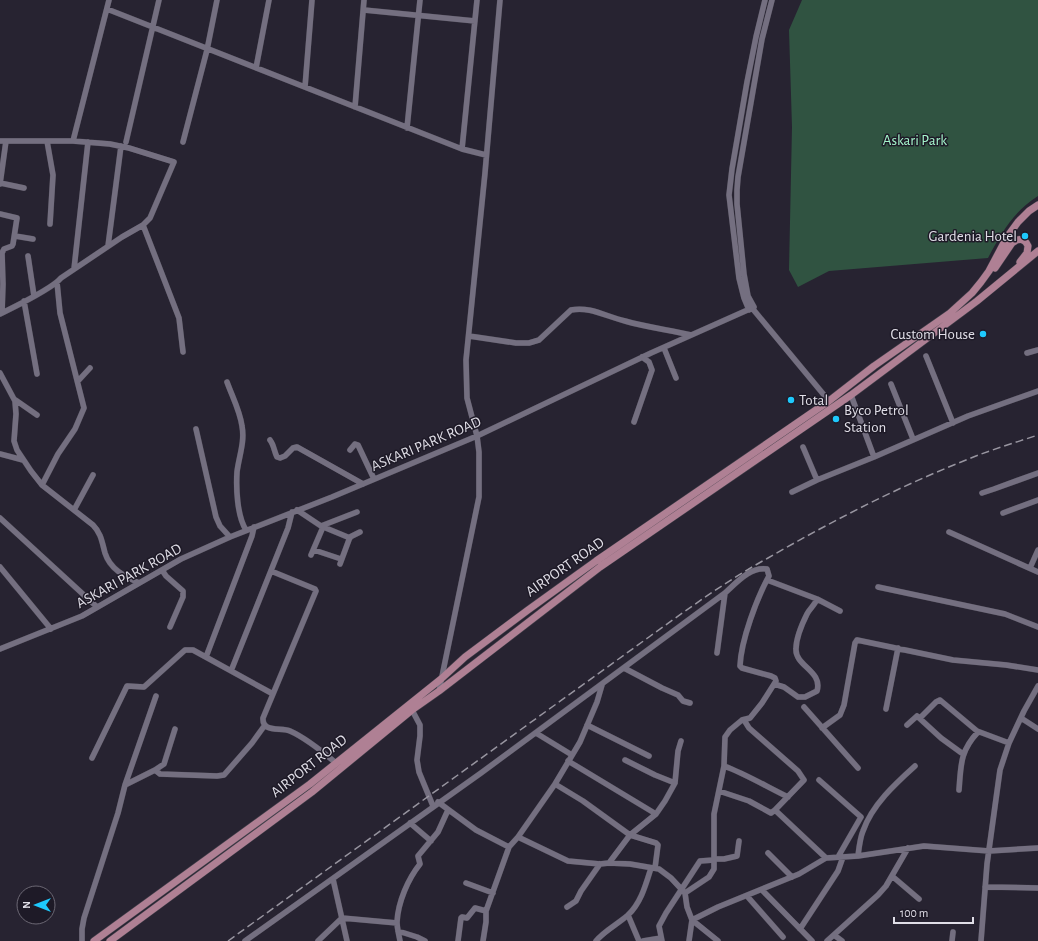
<svg xmlns="http://www.w3.org/2000/svg" width="1038" height="941" font-family="'Alegreya Sans',sans-serif">
	<rect width="100%" height="100%" fill="#272331"/>
	<!-- green -->
	<path fill="#305341" d="M 802,0 L 1038,0 L 1038,196 C 1014,211 1001,233 988,258 L 829,271 L 798,287 L 789,270 L 792,127 L 789,30 Z"/>
	<g fill="none" stroke-linecap="round" stroke-linejoin="round">
		<!-- minor casing -->
		<g stroke="#423f4a" stroke-width="6">
			<path id="minor" d="M 107,9 L 462,149 L 486,155
				M 364,10 L 475,21
				M 256,68 L 269,0
				M 305,87 L 312,0
				M 355,107 L 364,0
				M 407,128 L 420,0
				M 0,141 L 73,141 L 110,144 L 129,148 L 174,162 L 150,218 L 143,225 L 122,237 L 61,278 C 52,289 14,307 0,314
				M 47,141 L 53,175 L 50,224
				M 73,141 L 109,0
				M 126,142 L 159,0
				M 183,142 L 207,50 L 217,0
				M 462,149 L 477,0
				M 0,183 L 24,188
				M 0,184 L 6,141
				M 0,214 L 17,218 L 13,244 L 12,246 L 4,249 L 2,253 L 3,284 L 2,313
				M 143,225 L 179,318 L 183,352
				M 15,236 L 33,239
				M 108,246 L 121,146
				M 28,256 L 34,296
				M 74,269 L 88,142
				M 24,301 L 37,374
				M 752,308 L 754,307 L 748,296 L 744,274 L 737,204 L 737,190 L 738,177 L 762,39 L 772,0
				M 749,310 L 744,298 L 739,278 L 729,195 L 732,169 L 747,82 L 756,37 L 765,0
				M 469,336 L 516,343 L 529,343 L 539,340 L 571,310 C 590,306 607,317 625,321 C 646,327 669,330 691,335
				M 664,348 L 676,378
				M 1027,353 L 1038,350
				M 926,356 L 953,423
				M 0,373 L 15,401 L 16,414 L 14,441 L 17,450 L 31,471 L 42,485 L 93,525 C 101,533 102,542 105,553 C 110,569 124,576 139,583
				M 78,381 L 90,368
				M 227,382 C 232,396 240,411 242,426 C 245,442 239,456 237,472 C 236,488 237,516 246,530
				M 891,384 L 913,439
				M 851,395 L 874,457
				M 14,399 L 37,415
				M 634,422 L 652,370 L 649,362 L 642,357
				M 196,429 L 216,517 L 220,526 L 230,537
				M 270,440 C 274,445 274,451 277,457 L 280,458 L 285,456 L 293,448 L 297,447 L 363,484
				M 803,447 L 817,480
				M 350,450 L 355,444 L 358,445 L 374,479
				M 0,454 L 23,460
				M 42,485 L 58,454 L 75,429 L 84,408 L 60,313 L 57,282
				M 792,492 L 817,480 L 874,457 L 968,416 L 1038,391
				M 982,493 L 994,489 L 1038,473
				M 74,510 L 93,475
				M 297,510 L 321,526 L 350,538
				M 1003,513 L 1038,500
				M 0,518 L 97,607
				M 321,526 L 357,512
				M 949,532 L 1038,572
				M 314,550 L 341,559
				M 311,555 L 323,527
				M 340,564 L 350,537 L 360,532
				M 0,567 L 51,629
				M 1030,568 L 1038,550
				M 162,570 L 166,576 L 183,591 L 183,597 L 170,627
				M 271,571 L 315,589 L 316,591 L 263,718 C 262,733 281,727 290,731 C 306,738 323,752 336,763
				M 767,580 L 817,599 L 840,611
				M 878,587 L 1005,614 L 1038,627
				M 0,649 L 82,616 L 181,559 L 230,537 L 332,497 L 477,436 L 651,353 L 752,308 L 829,401
				M 206,657 L 252,536 L 254,527
				M 624,668 L 662,688 L 678,695 L 683,701 L 690,703
				M 231,671 L 288,528 L 292,512
				M 774,684 L 784,687 L 798,697 L 805,697 L 817,691 C 823,671 795,666 796,649 C 796,638 802,624 807,614 C 810,608 815,605 817,599
				M 439,691 L 479,497 L 479,452 L 477,436 L 467,398 L 466,360 L 485,173 L 500,0
				M 804,707 L 858,768
				M 886,709 L 898,648
				M 412,710 L 420,725 L 420,736 L 417,760 L 419,772 L 433,806
				M 920,718 L 936,702 L 940,700 L 977,731 L 1009,743
				M 1021,718 L 1038,729
				M 587,725 L 649,756
				M 907,725 L 917,716 L 941,738 L 963,754
				M 822,728 L 840,715 L 844,705 L 855,643 L 857,640 L 953,660 L 1006,665 L 1038,670
				M 536,733 L 572,755
				M 92,758 L 127,686 L 144,687 L 185,650 L 193,650 L 273,694
				M 625,760 L 655,775 L 675,783
				M 568,761 L 656,814
				M 724,766 C 746,774 767,787 788,797
				M 155,770 L 164,764 L 175,729
				M 819,780 L 861,817 L 838,857
				M 555,784 L 583,801 L 630,835 L 656,843 L 658,845 L 655,868
				M 125,785 L 156,696
				M 959,790 C 961,765 960,751 978,732
				M 719,791 L 749,801 L 771,813 L 775,810 L 804,780 L 798,771 L 749,728 L 744,720
				M 438,802 L 476,830 L 509,847
				M 775,810 L 826,858
				M 410,823 L 431,841
				M 518,837 L 568,861 L 600,864 L 609,863 L 630,864 L 659,869 L 671,878 L 685,893 L 687,907 L 692,920 L 689,941
				M 768,853 L 792,877
				M 858,856 C 859,848 860,838 863,831 C 872,805 895,784 915,766
				M 714,859 L 724,859 L 737,856 L 739,841
				M 609,863 L 630,835 L 656,814 L 665,801 L 675,783 L 678,751 L 681,741
				M 892,876 L 919,899
				M 333,879 L 347,941
				M 466,883 L 493,893
				M 985,887 L 1038,888
				M 762,890 L 812,941
				M 685,893 L 709,877 L 714,869 L 714,814 L 724,766 L 725,737 L 730,730 L 742,720 L 750,718 L 762,703 L 776,681 L 775,678 L 771,676 L 742,668 L 740,666 C 741,640 757,598 769,576 L 767,569 C 751,566 736,583 725,593 L 717,653
				M 747,896 L 783,937
				M 567,907 L 576,901 L 581,891 L 600,864
				M 628,915 L 639,941
				M 800,929 L 838,871 L 843,857
				M 398,931 L 417,937 L 425,941
				M 834,935 L 842,941
				M 82,941 L 82,929 L 84,918 L 118,813 L 125,785 L 155,770 L 160,774 L 217,776 L 224,775 L 252,743 L 265,725
				M 245,941 L 481,773 L 725,593
				M 318,941 L 342,918 L 397,923
				M 400,941 C 399,935 397,928 397,922 C 398,902 408,879 420,864 L 418,856 L 438,832 L 448,810
				M 458,941 L 461,918 L 462,917 L 467,918 L 475,908 L 486,911
				M 483,941 L 486,922 L 486,911 L 509,847 L 518,837 L 555,784 L 580,742 L 597,702 L 602,685
				M 596,941 C 604,931 618,924 628,915 C 641,903 646,884 651,868
				M 643,941 L 661,938
				M 662,941 L 659,926 L 666,913 L 700,861 L 714,860
				M 718,941 L 692,920 L 718,907 L 799,874 L 826,858 L 858,856 L 924,846 L 989,851 L 1038,848
				M 827,941 L 878,895 L 886,886 L 908,848
				M 952,941 L 953,932
				M 981,941 L 987,864 L 1000,770 L 1009,743 L 1024,711 L 1038,686"/>
		</g>
		<!-- major casing -->
		<g stroke="#423f4a" stroke-width="8">
			<path id="major" d="M 995,268 L 1012,243 C 1018,238 1025,238 1028,246 L 1027,253 L 1020,262
				M 94,941 L 310,784 L 441,679 L 465,657 L 528,610 L 596,561 L 829,401 L 874,366 L 950,313 L 972,293 L 981,282 L 989,271 L 1007,237 L 1018,222 L 1029,211 L 1038,205
				M 110,941 L 312,792 L 412,710 L 439,691 L 600,567 L 851,395 L 977,301 L 1038,251"/>
		</g>
		<!-- minor -->
		<use href="#minor" stroke="#746f80" stroke-width="5.5"/>
		<!-- major -->
		<use href="#major" stroke="#af8094" stroke-width="7"/>
		<!-- rail -->
		<path stroke="#9895a0" stroke-width="1.5" stroke-dasharray="8 4" stroke-linecap="butt" d="M 228,941 L 649,637 C 688,609 726,581 768,558 C 832,521 898,487 966,460 C 990,450 1014,443 1038,435"/>
	</g>
	<!-- markers -->
	<g fill="#1ec9fd" stroke="#1e1a27" stroke-width="1.5">
		<circle cx="1025" cy="236" r="4"/>
		<circle cx="983" cy="334" r="4"/>
		<circle cx="791" cy="400" r="4"/>
		<circle cx="836" cy="419" r="4"/>
	</g>
	<g text-anchor="middle" dominant-baseline="central" stroke-width="3" stroke-linejoin="round" paint-order="stroke">
		<!-- park labels -->
		<g font-size="15" fill="#a5f6cc" stroke="#1e1a27">
			<text x="915" y="140">Askari Park</text>
		</g>
		<!-- poi labels -->
		<g font-size="15" fill="#e0dee7" stroke="#1e1a27" text-anchor="end">
			<text x="1017" y="236">Gardenia Hotel</text>
			<text x="975" y="334">Custom House</text>
			<text x="799" y="400" text-anchor="start">Total</text>
			<text x="844" y="410" text-anchor="start">Byco Petrol<tspan x="844" dy="17">Station</tspan></text>
		</g>
		<!-- street labels -->
		<g font-size="15" fill="#e0dee7" stroke="#1e1a27">
			<text transform="translate(426 444) rotate(-23)">ASKARI PARK ROAD</text>
			<text transform="translate(565 567) rotate(-35)">AIRPORT ROAD</text>
			<text transform="translate(129 576) rotate(-29)">ASKARI PARK ROAD</text>
			<text transform="translate(309 766) rotate(-38)">AIRPORT ROAD</text>
		</g>
	</g>
	<!-- north arrow -->
	<g transform="translate(36 905) rotate(270)"><circle r="19" fill="#1e1a27" stroke="#6c6874"/>
	<path d="M0-3L7 15L0 10L-7 15Z" fill="#1ec9fd"/>
	<text y="-6" font-size="11" font-weight="bold" text-anchor="middle" fill="#e0dee7">N</text>
	</g>
	<!-- scale -->
	<path d="M894 917v6h79v-6" fill="none" stroke="#e0dee7" stroke-width="2"/>
	<text x="900" y="917" font-size="12" fill="#e0dee7" stroke="#1e1a27" stroke-width="3" paint-order="stroke">100 m</text>
</svg>
